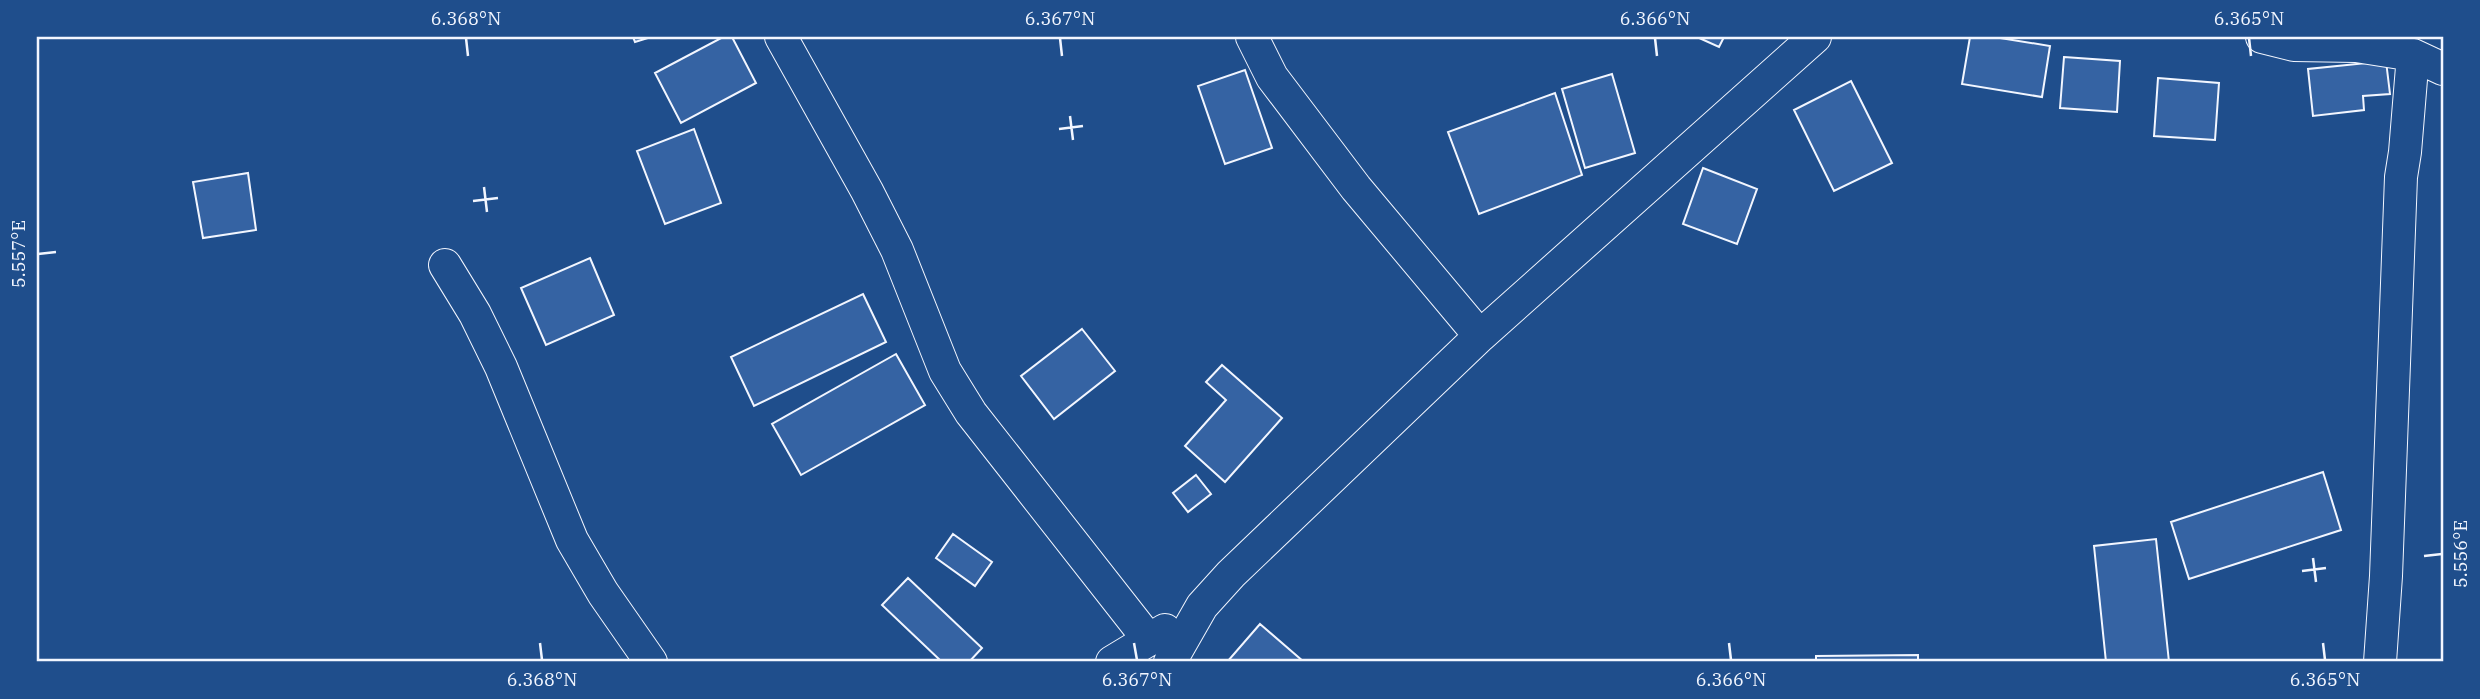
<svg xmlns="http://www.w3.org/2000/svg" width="2480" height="699" font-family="'IBM Plex Serif',serif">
	<rect width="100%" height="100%" fill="#1f4e8c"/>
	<!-- building -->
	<path fill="#3563a3" stroke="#f2f6ff" stroke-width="2" d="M 633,37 L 651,37 L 635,42 Z
		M 723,37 L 732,37 L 756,83 L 681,123 L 655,73 Z
		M 1697,37 L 1724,37 L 1719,47 Z
		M 1970,37 L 1994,37 L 2050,46 L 2042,97 L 1962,84 Z
		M 2064,57 L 2120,61 L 2117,112 L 2060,108 Z
		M 2386,61 L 2390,94 L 2363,96 L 2364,110 L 2313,116 L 2308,69 Z
		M 1245,70 L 1272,148 L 1225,164 L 1198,86 Z
		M 1612,74 L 1635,153 L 1585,168 L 1562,89 Z
		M 2158,78 L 2219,83 L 2215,140 L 2154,136 Z
		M 1851,81 L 1892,163 L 1834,191 L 1794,110 Z
		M 1555,93 L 1582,175 L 1479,214 L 1448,132 Z
		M 694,129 L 721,203 L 665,224 L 637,151 Z
		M 1703,168 L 1757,189 L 1737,244 L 1683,224 Z
		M 248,173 L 256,230 L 203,238 L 193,182 Z
		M 590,258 L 614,315 L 546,345 L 521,288 Z
		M 863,294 L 886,342 L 754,406 L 731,357 Z
		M 1082,329 L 1115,371 L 1054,419 L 1021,376 Z
		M 896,354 L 925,405 L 801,475 L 772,424 Z
		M 1222,365 L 1282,418 L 1225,482 L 1185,446 L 1226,400 L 1206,382 Z
		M 2323,472 L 2341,530 L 2189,579 L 2171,522 Z
		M 1196,475 L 1211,494 L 1188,512 L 1173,493 Z
		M 953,534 L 992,562 L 975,586 L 936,558 Z
		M 2156,539 L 2169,662 L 2106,662 L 2094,546 Z
		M 908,578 L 982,648 L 969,662 L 942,662 L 882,605 Z
		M 1260,624 L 1304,662 L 1227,662 Z
		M 1918,655 L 1918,662 L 1816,662 L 1816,656 Z"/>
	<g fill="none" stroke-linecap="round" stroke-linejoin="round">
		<!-- street casing -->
		<g stroke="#f2f6ff" stroke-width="34">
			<path id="street" d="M 781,37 L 867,191 L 897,250 L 945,371 L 971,413 L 1149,640
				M 1252,37 L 1272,77 L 1356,188 L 1480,336
				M 2262,37 L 2294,45 L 2356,46 L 2413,55 L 2443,69
				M 445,265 L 475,314 L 501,367 L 572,540 L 603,593 L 651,662
				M 1112,662 L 1165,630
				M 1170,662 L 1202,606 L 1231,574 L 1480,336 L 1815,37
				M 2380,662 L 2386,576 L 2401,177 L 2405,152 L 2413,55"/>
		</g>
		<!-- street -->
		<use href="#street" stroke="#1f4e8c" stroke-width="32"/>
	</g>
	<!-- ticks -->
	<path fill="none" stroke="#f2f6ff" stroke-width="2.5" d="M 466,38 L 468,56M 1060,38 L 1062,56M 1655,38 L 1657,56M 2249,38 L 2251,56M 1070,116 L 1073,140M 1059,129 L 1083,126M 484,187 L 487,212M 473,201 L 498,198M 38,254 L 56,252M 2424,556 L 2442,554M 2313,558 L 2316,582M 2302,571 L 2326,568M 540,643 L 542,660M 1134,643 L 1137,660M 1729,643 L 1731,660M 2323,643 L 2325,660"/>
	<!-- border -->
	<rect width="2480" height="699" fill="none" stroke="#1f4e8c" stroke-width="77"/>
	<rect x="38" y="38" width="2404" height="622" fill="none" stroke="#f2f6ff" stroke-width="2.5"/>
	<g font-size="18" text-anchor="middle" fill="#f2f6ff">
		<text x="466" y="25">6.368°N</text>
		<text x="1060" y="25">6.367°N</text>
		<text x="1655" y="25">6.366°N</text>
		<text x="2249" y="25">6.365°N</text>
		<text transform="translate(19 254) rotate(-90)" y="6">5.557°E</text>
		<text transform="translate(2461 554) rotate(-90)" y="6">5.556°E</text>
		<text x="542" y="686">6.368°N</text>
		<text x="1137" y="686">6.367°N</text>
		<text x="1731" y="686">6.366°N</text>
		<text x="2325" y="686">6.365°N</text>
	</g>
</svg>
